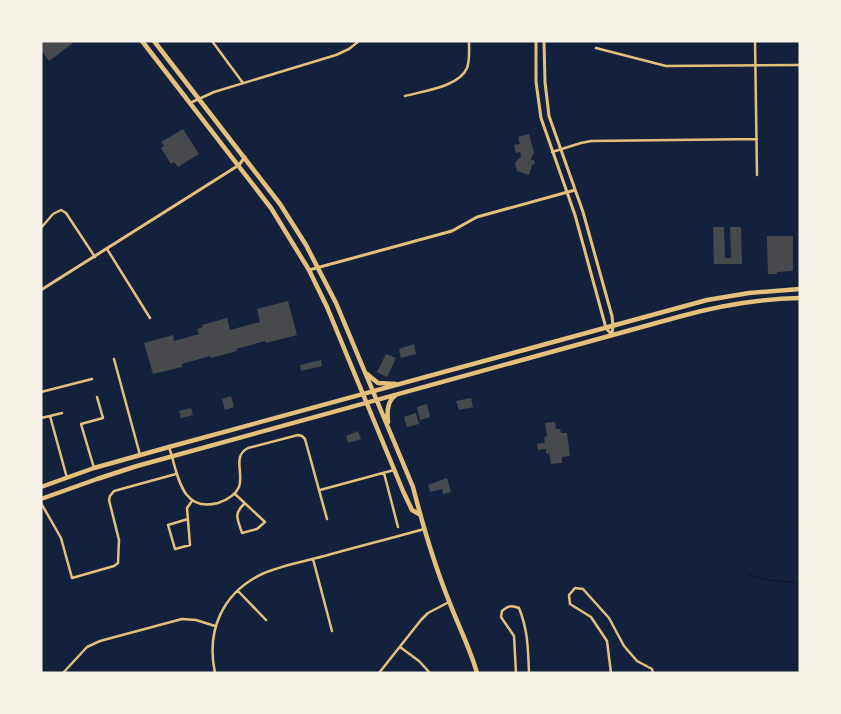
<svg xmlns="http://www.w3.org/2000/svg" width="841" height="714" font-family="'Fira Sans',sans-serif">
	<rect width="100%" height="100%" fill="#14213d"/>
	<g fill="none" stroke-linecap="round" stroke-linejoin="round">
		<!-- stream -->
		<path stroke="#0b132b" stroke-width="1" d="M 797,523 L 800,529
			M 747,574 L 767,580 L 800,583"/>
	</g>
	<!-- building -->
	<path fill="#48494c" d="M 41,41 L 71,41 L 73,43 L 49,61 L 41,50 Z
		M 183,129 L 199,154 L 178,167 L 174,162 L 171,164 L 161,148 L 164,146 L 161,142 Z
		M 529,134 L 534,153 L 531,158 L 531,160 L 534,160 L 535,164 L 532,165 L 529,175 L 517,171 L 515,163 L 521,156 L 520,152 L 516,153 L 514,145 L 520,144 L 518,137 Z
		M 713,227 L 724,227 L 725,258 L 731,258 L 730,227 L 741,227 L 742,264 L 714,264 Z
		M 767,236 L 793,236 L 793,271 L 777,272 L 777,274 L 768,274 Z
		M 288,301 L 297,335 L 266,343 L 265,341 L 236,349 L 237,351 L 211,358 L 210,356 L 182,364 L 182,367 L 153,374 L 144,343 L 173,335 L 174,341 L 199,334 L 197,329 L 203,327 L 202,325 L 227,318 L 230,330 L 260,322 L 257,309 Z
		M 414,344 L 416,354 L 401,358 L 399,349 Z
		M 386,354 L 396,358 L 387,377 L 377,372 Z
		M 321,360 L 322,366 L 301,371 L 300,365 Z
		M 231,396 L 234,407 L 225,410 L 222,399 Z
		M 471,398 L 473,407 L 459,410 L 456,401 Z
		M 427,404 L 430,417 L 420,420 L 417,407 Z
		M 191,408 L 193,415 L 181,418 L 179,411 Z
		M 416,413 L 419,424 L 407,427 L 404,417 Z
		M 555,422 L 556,429 L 560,429 L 561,433 L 567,433 L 570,456 L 562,457 L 562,463 L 551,464 L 549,453 L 546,454 L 546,449 L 538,450 L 537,444 L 545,443 L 544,437 L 547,436 L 545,423 Z
		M 358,431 L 361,439 L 348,443 L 346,436 Z
		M 447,478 L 451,492 L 443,494 L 442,489 L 430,492 L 428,485 Z"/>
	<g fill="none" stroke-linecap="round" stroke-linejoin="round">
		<!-- minor -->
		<path stroke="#e5c07b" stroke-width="2.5" d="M 212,41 L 243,83
			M 755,41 L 757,175
			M 596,48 L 666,66 L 800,65
			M 405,96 C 423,91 459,87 467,68 C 470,60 469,50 469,41
			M 190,103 L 214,92 L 336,55 L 349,49 L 359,41
			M 552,152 L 581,143 L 591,141 L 757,139
			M 41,228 L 53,214 L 61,210 L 66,213 L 95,257
			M 107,249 L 150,318
			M 114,359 L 140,455
			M 41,392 L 92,379
			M 50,416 L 62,413
			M 41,418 L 50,416 L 67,478
			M 169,447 C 178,473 180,513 218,503 C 227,500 235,496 239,487 C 244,473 232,456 248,448 L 298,435 L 302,436 L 305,439 L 327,519
			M 94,468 L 81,424 L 103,418 L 97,397
			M 384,473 L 398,527
			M 320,490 L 394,470
			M 235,494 L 265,522 L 257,529 L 242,533 C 238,519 233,515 244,504
			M 41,503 L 61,538 L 72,578 L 114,566 L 118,563 L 119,540 L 109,500 L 110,496 L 114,491 L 176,474
			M 188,519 L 168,525 L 175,549 L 190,545 L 187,508 L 192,501
			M 313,559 L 332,631
			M 238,591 L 266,620
			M 400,647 L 419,661 L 430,673
			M 63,673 L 87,647 L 100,641 L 182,619 L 196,620 L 215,626
			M 215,673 C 206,631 222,593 262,574 C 282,565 306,561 328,555 C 360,546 392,538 424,529
			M 379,673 L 421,620 L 428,613 L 449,602
			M 516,673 L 514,636 L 501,617 L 502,611 C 508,606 511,605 519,608 C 528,630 528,649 529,673
			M 611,673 L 607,641 L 591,617 L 570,604 L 569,595 L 575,588 L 583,589 L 609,618 L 624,646 L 637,661 L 652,669 L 653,673"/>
		<!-- tertiary -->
		<path stroke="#e5c07b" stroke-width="3" d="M 536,41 L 536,82 L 541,118 L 575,215 L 606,328 L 612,335
			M 544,41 L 545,82 L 549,116 L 583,212 L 612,316 L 613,326 L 612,334
			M 309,270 L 452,231 L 477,217 L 575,190
			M 41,290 L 239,165 L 245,157"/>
		<!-- primary -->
		<path stroke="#e5c07b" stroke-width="4.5" d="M 142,41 L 271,208 L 309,270 L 327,307 L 403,491 L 412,510 L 419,514
			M 154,41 L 280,204 L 306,245 L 336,303 L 413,487 C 423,526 434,564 449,601 C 458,625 470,648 477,673
			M 367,374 L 378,383 L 396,384
			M 388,422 C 387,412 387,401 396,395
			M 41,487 L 94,468 L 169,447 L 707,300 L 749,293 L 800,289
			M 41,499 L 97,479 L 137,466 L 678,317 C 718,306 758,299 800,298"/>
	</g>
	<!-- border -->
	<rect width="841" height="714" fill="none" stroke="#f6f1e7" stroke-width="85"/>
</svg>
